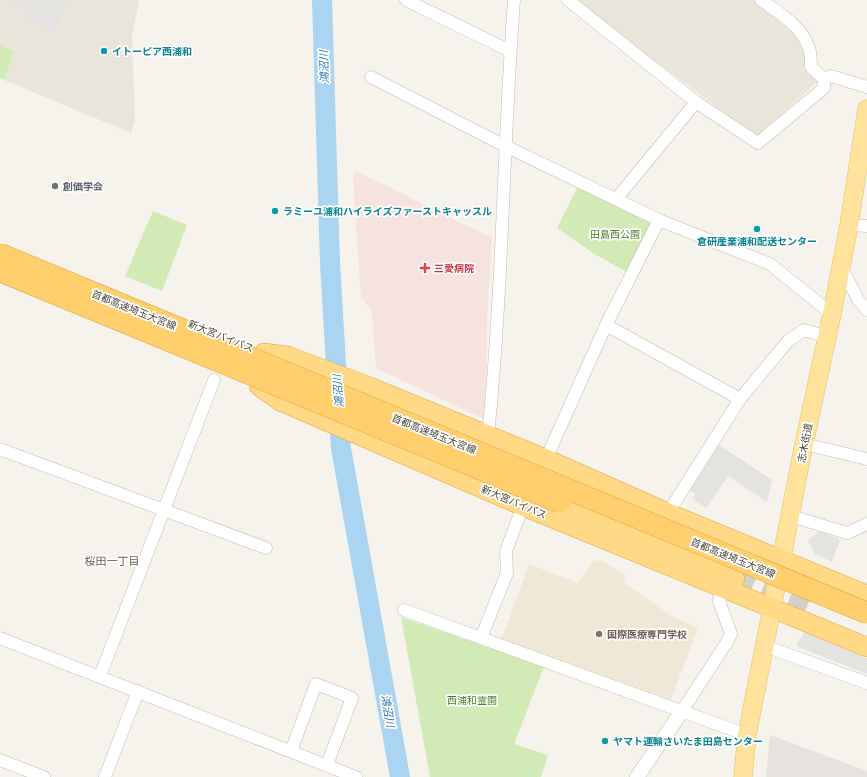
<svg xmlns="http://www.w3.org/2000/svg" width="867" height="777" font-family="Quicksand,'Noto Sans JP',sans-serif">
	<rect width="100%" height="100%" fill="#f6f3ec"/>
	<!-- residential -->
	<path fill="#eae5da" d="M 0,0 L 139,0 L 132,37 L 135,120 L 131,133 L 4,80 L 14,51 L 0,45 Z
		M 574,0 L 755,0 L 785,19 L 803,41 L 819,80 L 757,137 Z"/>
	<!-- industrial -->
	<path fill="#e6e2dd" d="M 770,735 L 867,771 L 867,777 L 766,777 Z"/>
	<!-- education -->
	<path fill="#efe8d6" d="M 601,560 L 626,576 L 623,582 L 670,615 L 698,628 L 670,702 L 501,641 L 529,564 L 578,583 L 593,561 Z"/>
	<!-- medical -->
	<path fill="#f6e3e0" d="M 356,171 L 492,238 L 487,319 L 486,420 L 376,368 L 372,311 L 361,298 L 353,177 Z"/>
	<!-- green -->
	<path fill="#d2eab5" d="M 0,45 L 14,51 L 4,80 L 0,78 Z
		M 578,186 L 650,220 L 652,225 L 628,273 L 593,253 L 557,228 Z
		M 153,211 L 187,225 L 162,291 L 125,276 Z
		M 401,617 L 544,667 L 514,744 L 548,755 L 541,777 L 430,777 Z"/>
	<!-- parking -->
	<path fill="#e5e3e0" d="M 6,0 L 68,0 L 54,33 L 26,20 L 29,13 L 6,2 Z
		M 719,445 L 772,480 L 767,502 L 728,476 L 706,508 L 692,499 L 695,494 L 690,490 Z
		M 820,530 L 840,540 L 832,562 L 815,554 L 808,541 Z
		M 804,632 L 867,658 L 867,674 L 796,646 Z"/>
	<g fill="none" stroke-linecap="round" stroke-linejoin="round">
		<!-- river -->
		<path stroke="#a9d4f2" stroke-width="20" d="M 322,0 L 330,263 L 341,448 L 400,777"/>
		<!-- trunk-tunnel -->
		<path stroke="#d4d0c8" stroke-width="19" stroke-dasharray="19 10" stroke-linecap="butt" d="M 735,579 L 808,610"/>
		<!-- minor casing -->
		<g stroke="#c2bbae" stroke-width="13">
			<path id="minor" d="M 406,0 L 510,51
				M 568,0 L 696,102 L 758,143 L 824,88 L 824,79
				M 761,0 C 779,13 802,26 809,48 C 811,54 811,61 811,67 L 824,79 L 831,76 L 867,87
				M 371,77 L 505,146 L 659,220 L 770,264 L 832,314
				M 617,198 L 696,102
				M 659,220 L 606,325 L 740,399
				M 849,225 L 867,226
				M 840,265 L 859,301 L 867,310
				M 488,435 C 503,290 503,145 514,0
				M 804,444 L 867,459
				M 0,449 L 266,548
				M 546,459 L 606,325
				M 668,513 L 740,399 L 788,341 L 804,330 L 827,337
				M 791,516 L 847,533 L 867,524
				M 404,610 L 747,735
				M 0,638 L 356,777
				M 481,638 L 507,573 L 506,551 L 523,506
				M 765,646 L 867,683
				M 100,676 L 214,380
				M 682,711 L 727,642 L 731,634 L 719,601 L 721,587
				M 291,751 L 316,684 L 352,698 L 327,765
				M 0,760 L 44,777
				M 105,777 L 138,691"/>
		</g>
		<!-- tertiary casing -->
		<g stroke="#c2bbae" stroke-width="15">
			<path id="tertiary" d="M 637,777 L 682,711"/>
		</g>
		<!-- primary casing -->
		<g stroke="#e6c16a" stroke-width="19">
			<path id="primary" d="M 743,777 L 747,735 L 804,444 L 832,314 L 849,225 L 867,109"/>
		</g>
		<!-- trunk casing -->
		<g stroke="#e0a43c" stroke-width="20">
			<path id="trunk" d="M 264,353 L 288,356 L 370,387 L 546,459 L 668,513 L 867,595
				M 259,386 L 280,401 L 523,506 L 867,647
				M 543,499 L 735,579"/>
		</g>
		<!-- minor -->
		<use href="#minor" stroke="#fff" stroke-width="12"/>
		<!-- tertiary -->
		<use href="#tertiary" stroke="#fff" stroke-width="14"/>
		<!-- primary -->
		<use href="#primary" stroke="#ffe39c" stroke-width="18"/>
		<!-- trunk -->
		<use href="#trunk" stroke="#ffd985" stroke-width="19"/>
		<!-- motorway-bridge casing -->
		<g stroke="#e0a43c" stroke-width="22" stroke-linecap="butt">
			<path id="motorway-bridge" d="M 0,254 L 867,613
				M 0,271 L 560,502"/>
		</g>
		<!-- motorway-bridge -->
		<use href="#motorway-bridge" stroke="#ffcf6e" stroke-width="21"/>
	</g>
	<!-- markers -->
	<g fill="#0f9aa8" stroke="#fff" stroke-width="1.5">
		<circle cx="104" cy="51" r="4"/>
		<circle cx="275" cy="211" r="4"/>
		<circle cx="757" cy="229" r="4"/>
		<circle cx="605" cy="741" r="4"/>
	</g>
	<circle fill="#6b7280" stroke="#fff" stroke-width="1.5" cx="55" cy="186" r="4"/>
	<path fill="#e0444e" stroke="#fff" stroke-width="1.5" d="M423 262h4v4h4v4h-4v4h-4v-4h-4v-4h4z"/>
	<circle fill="#8d6e63" stroke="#fff" stroke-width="1.5" cx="599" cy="634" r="4"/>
	<g text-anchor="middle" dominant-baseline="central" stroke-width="3.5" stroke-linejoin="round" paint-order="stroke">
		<!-- culture labels -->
		<g font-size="10" font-weight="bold" fill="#0d838f" stroke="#fff" text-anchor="start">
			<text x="112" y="51">イトーピア西浦和</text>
			<text x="283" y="211">ラミーユ浦和ハイライズファーストキャッスル</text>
			<text x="757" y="241" text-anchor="middle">倉研産業浦和配送センター</text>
			<text x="613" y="741">ヤマト運輸さいたま田島センター</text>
		</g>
		<!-- worship labels -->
		<g font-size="10" font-weight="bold" fill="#5b616d" stroke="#fff" text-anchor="start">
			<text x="63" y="186">創価学会</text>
		</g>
		<!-- park labels -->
		<g font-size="10" fill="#4a7f2a" stroke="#fff">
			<text x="615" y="234">田島西公園</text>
			<text x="472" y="700">西浦和霊園</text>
		</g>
		<!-- health labels -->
		<g font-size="10" font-weight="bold" fill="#be3a42" stroke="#fff" text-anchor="start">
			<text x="434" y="268">三愛病院</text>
		</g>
		<!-- street labels -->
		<g font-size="10" fill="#4b4439" stroke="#fff">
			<text transform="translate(134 310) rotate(22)">首都高速埼玉大宮線</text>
			<text transform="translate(221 336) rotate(22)">新大宮バイパス</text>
			<text transform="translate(434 434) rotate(22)">首都高速埼玉大宮線</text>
			<text transform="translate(805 443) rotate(-79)">志木街道</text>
			<text transform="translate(514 502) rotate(23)">新大宮バイパス</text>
			<text transform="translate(733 558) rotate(22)">首都高速埼玉大宮線</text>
		</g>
		<!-- education labels -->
		<g font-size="10" font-weight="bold" fill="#785e54" stroke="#fff" text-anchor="start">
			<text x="607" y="634">国際医療専門学校</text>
		</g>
		<!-- water labels -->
		<g font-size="11" font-style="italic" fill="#2e7ab2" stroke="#fff">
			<text transform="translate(324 67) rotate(-92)">鴻沼川</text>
			<text transform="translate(338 391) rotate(-94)">鴻沼川</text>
			<text transform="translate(388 711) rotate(80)">鴻沼川</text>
		</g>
		<!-- neighbourhood labels -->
		<g font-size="11" fill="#6e6250" stroke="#fff">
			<text x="112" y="561">桜田一丁目</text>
		</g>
	</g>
</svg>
